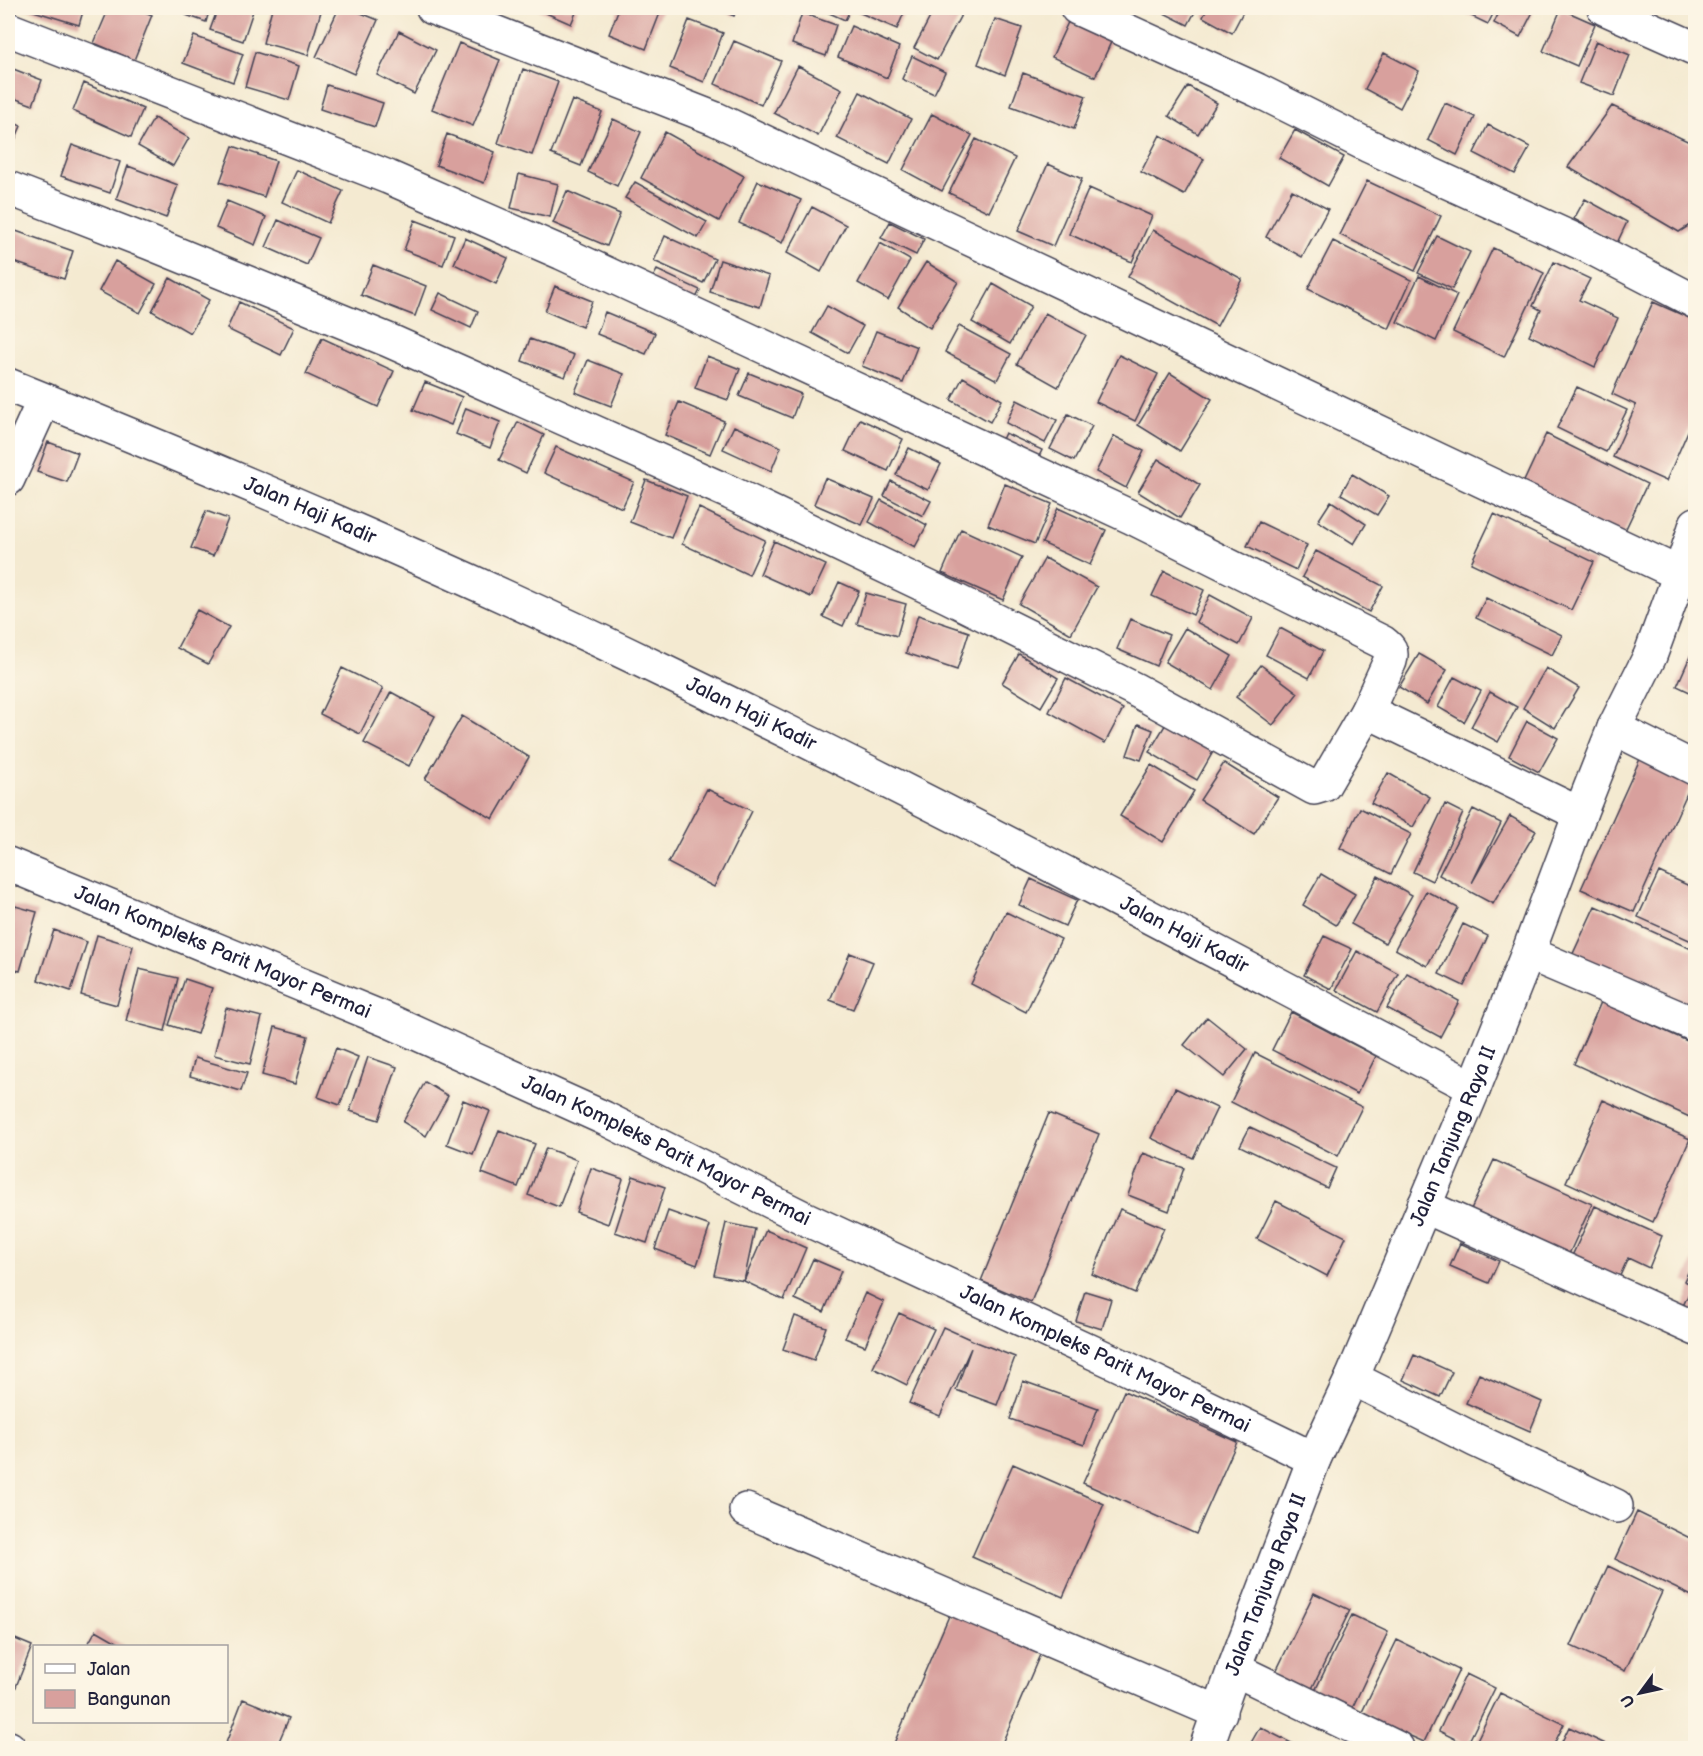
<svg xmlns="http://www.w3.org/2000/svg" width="1703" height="1756" font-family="'Balsamiq Sans',sans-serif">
	<rect width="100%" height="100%" fill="#fcf5e5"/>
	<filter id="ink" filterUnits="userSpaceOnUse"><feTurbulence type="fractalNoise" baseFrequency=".0167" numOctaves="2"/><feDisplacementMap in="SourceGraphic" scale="12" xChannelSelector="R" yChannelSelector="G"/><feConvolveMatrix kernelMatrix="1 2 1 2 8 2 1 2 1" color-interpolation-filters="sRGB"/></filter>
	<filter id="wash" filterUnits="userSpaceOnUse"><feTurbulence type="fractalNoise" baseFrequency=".008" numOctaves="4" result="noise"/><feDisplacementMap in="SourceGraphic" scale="24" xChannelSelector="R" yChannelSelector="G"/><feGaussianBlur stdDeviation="1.35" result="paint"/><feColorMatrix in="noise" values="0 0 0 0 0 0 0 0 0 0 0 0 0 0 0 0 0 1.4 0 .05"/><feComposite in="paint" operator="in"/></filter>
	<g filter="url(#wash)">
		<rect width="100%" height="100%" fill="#f4ead1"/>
		<g id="blocks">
			<!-- building -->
			<path fill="#d8a09d" d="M 24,8 L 84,8 L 79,25 Z
				M 109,8 L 135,8 L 152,15 L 134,60 L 94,43 Z
				M 189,8 L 210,8 L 206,22 L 186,15 Z
				M 218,8 L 254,8 L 243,41 L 210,30 Z
				M 272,8 L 322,8 L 308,55 L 263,43 Z
				M 339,8 L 349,8 L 378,20 L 354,74 L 316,57 Z
				M 539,8 L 578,8 L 571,24 L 539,10 Z
				M 619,8 L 662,8 L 646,49 L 609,34 Z
				M 715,8 L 737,8 L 734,16 Z
				M 818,8 L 851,8 L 845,20 Z
				M 857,8 L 906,8 L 897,29 L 856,11 Z
				M 935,8 L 957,8 L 963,11 L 937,60 L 914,48 Z
				M 1167,8 L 1197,8 L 1188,25 L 1164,13 Z
				M 1208,8 L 1245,8 L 1232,33 L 1203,17 Z
				M 1467,8 L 1496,8 L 1488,24 L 1465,13 Z
				M 1501,8 L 1535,8 L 1520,37 L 1494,23 Z
				M 1561,9 L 1595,24 L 1577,66 L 1543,51 Z
				M 802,13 L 836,25 L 826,56 L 792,44 Z
				M 995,19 L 1022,28 L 1005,75 L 978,64 Z
				M 689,20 L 723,33 L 704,82 L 670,68 Z
				M 1069,20 L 1112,40 L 1095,77 L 1052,57 Z
				M 851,26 L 899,47 L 887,78 L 838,57 Z
				M 399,31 L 436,50 L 414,94 L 377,75 Z
				M 194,36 L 243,54 L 233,82 L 183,63 Z
				M 734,41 L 781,61 L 761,105 L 715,84 Z
				M 1596,41 L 1630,55 L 1614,96 L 1579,83 Z
				M 459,43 L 500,60 L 473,126 L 432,109 Z
				M 255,52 L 299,66 L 289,100 L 245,87 Z
				M 1384,53 L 1419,71 L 1400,108 L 1365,89 Z
				M 912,56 L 945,72 L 934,94 L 902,79 Z
				M 798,66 L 842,89 L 818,136 L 774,113 Z
				M 8,67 L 42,80 L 33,105 L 8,96 Z
				M 523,69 L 558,82 L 532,155 L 498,143 Z
				M 1023,73 L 1086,96 L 1074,129 L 1011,106 Z
				M 84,83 L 143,109 L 131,137 L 73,111 Z
				M 327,85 L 383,103 L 375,127 L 320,109 Z
				M 1188,86 L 1217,103 L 1198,134 L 1169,116 Z
				M 860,92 L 911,119 L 889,164 L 837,138 Z
				M 572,100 L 602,112 L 581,166 L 551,154 Z
				M 1445,103 L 1475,117 L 1457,155 L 1428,140 Z
				M 1612,106 L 1696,145 L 1696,221 L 1679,232 L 1568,167 Z
				M 932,114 L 972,135 L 942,191 L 903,170 Z
				M 154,118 L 189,138 L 173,166 L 138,146 Z
				M 613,119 L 641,132 L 617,186 L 588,172 Z
				M 8,120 L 21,126 L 8,156 Z
				M 1488,125 L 1530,147 L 1515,174 L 1474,153 Z
				M 1295,130 L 1344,157 L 1328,186 L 1279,158 Z
				M 665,132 L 744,176 L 719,221 L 641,178 Z
				M 447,134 L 495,152 L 484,183 L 436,165 Z
				M 1160,135 L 1204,159 L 1184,195 L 1141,172 Z
				M 976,139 L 1015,158 L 989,212 L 949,193 Z
				M 72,145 L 120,162 L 110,193 L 61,176 Z
				M 233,146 L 276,161 L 264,197 L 220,182 Z
				M 1048,164 L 1082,179 L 1053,246 L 1018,231 Z
				M 128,166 L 178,185 L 166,218 L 116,199 Z
				M 297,170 L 343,191 L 328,223 L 282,202 Z
				M 519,174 L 558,184 L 550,217 L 511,208 Z
				M 758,181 L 801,200 L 782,243 L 739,223 Z
				M 1367,181 L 1441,216 L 1415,271 L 1340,235 Z
				M 635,182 L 707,222 L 698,238 L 625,198 Z
				M 1089,188 L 1152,216 L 1132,262 L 1069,234 Z
				M 1292,190 L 1328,209 L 1302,257 L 1266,237 Z
				M 567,191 L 620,214 L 607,246 L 553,223 Z
				M 1585,199 L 1627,222 L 1617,243 L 1574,219 Z
				M 227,201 L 266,217 L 255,245 L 216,228 Z
				M 812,207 L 846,225 L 821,272 L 787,253 Z
				M 278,220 L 319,238 L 307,265 L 266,247 Z
				M 415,220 L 454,235 L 443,265 L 404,250 Z
				M 890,222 L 924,239 L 916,255 L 881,238 Z
				M 13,230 L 73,251 L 64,279 L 8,260 L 8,246 Z
				M 1153,230 L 1242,279 L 1217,326 L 1128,277 Z
				M 665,236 L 715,259 L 703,283 L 654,261 Z
				M 1437,236 L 1470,252 L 1452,289 L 1418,273 Z
				M 465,238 L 508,258 L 496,284 L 454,264 Z
				M 1333,241 L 1411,280 L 1389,329 L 1308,289 Z
				M 880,243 L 910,260 L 888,300 L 858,283 Z
				M 1493,248 L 1544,273 L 1504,357 L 1453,332 Z
				M 720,260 L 769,276 L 760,307 L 710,292 Z
				M 115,261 L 156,284 L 140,313 L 99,291 Z
				M 926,262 L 958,282 L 930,328 L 898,307 Z
				M 1554,262 L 1590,279 L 1579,300 L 1618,318 L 1595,367 L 1529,335 L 1541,310 L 1533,306 Z
				M 373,265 L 426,286 L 415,316 L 361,295 Z
				M 657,270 L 700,290 L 693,304 L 650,283 Z
				M 1419,276 L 1457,295 L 1436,341 L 1397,322 Z
				M 170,278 L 209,300 L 190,333 L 152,311 Z
				M 993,284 L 1031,306 L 1010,344 L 972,322 Z
				M 555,286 L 592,301 L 582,327 L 545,311 Z
				M 440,293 L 478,311 L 471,328 L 432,310 Z
				M 239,302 L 294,328 L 281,355 L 227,329 Z
				M 1653,302 L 1696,321 L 1696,413 L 1666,481 L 1613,457 L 1636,405 L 1612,394 Z
				M 827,306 L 863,326 L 848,353 L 812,333 Z
				M 605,312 L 655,333 L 646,354 L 597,334 Z
				M 1045,313 L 1086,335 L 1058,387 L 1017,364 Z
				M 959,326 L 1011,354 L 997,380 L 945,352 Z
				M 876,331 L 917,347 L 903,383 L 862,366 Z
				M 322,338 L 394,371 L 378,407 L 306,374 Z
				M 530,339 L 574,355 L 565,377 L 522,361 Z
				M 1119,355 L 1158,374 L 1135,421 L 1096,402 Z
				M 707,356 L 740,369 L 728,400 L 695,388 Z
				M 588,360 L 624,374 L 611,406 L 575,392 Z
				M 749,373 L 801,394 L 792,418 L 739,396 Z
				M 1170,373 L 1212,399 L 1180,451 L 1138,425 Z
				M 963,377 L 1002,400 L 990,422 L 951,400 Z
				M 425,382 L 462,397 L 451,425 L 413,410 Z
				M 1577,387 L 1627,410 L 1606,452 L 1557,428 Z
				M 1017,400 L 1057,420 L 1045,443 L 1006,423 Z
				M 679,402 L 724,421 L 710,454 L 665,435 Z
				M 466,408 L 500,422 L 490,448 L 456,434 Z
				M 1068,414 L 1092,426 L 1074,461 L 1050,449 Z
				M 860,419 L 903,439 L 888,471 L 845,451 Z
				M 518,422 L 544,435 L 526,473 L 499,460 Z
				M 734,426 L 781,447 L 771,471 L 723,449 Z
				M 1005,433 L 1042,450 L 1034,467 L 997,450 Z
				M 1546,434 L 1647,484 L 1621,539 L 1520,490 Z
				M 1114,436 L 1144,451 L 1126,488 L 1096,472 Z
				M 48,442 L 78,453 L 67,482 L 37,472 Z
				M 556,447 L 634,482 L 622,508 L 544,473 Z
				M 909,448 L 941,464 L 928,490 L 896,475 Z
				M 1158,459 L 1200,485 L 1180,518 L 1138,492 Z
				M 1352,474 L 1389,496 L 1377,515 L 1341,494 Z
				M 825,478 L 874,499 L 862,525 L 814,504 Z
				M 646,480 L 687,496 L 671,538 L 630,522 Z
				M 891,481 L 931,501 L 923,516 L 884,496 Z
				M 1005,484 L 1052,504 L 1035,544 L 988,525 Z
				M 881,500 L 927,525 L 915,547 L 869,522 Z
				M 1331,501 L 1366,524 L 1354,544 L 1318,521 Z
				M 699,508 L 765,540 L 749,575 L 682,544 Z
				M 1058,508 L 1106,530 L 1090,565 L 1042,543 Z
				M 206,511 L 228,519 L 213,556 L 191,548 Z
				M 1494,514 L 1594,562 L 1571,610 L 1471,563 Z
				M 1259,522 L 1307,545 L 1296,570 L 1247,546 Z
				M 961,529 L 1022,557 L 1003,600 L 942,573 Z
				M 774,541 L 826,565 L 811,597 L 760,574 Z
				M 1316,551 L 1383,586 L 1369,612 L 1302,577 Z
				M 1045,558 L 1097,587 L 1071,634 L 1019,604 Z
				M 1164,571 L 1204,590 L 1193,615 L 1152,596 Z
				M 839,582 L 859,591 L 843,626 L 823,617 Z
				M 866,593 L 906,604 L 897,636 L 857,624 Z
				M 1210,595 L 1253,618 L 1239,645 L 1196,622 Z
				M 1486,598 L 1562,635 L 1552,655 L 1476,618 Z
				M 197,610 L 229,627 L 208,664 L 177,648 Z
				M 918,615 L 969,632 L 957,670 L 906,653 Z
				M 1130,619 L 1169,635 L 1156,666 L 1117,649 Z
				M 1185,628 L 1232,656 L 1213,690 L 1165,662 Z
				M 1280,628 L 1323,651 L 1309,678 L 1266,655 Z
				M 1693,650 L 1696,651 L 1696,695 L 1677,686 Z
				M 1019,654 L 1058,678 L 1041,707 L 1002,683 Z
				M 1419,654 L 1447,670 L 1427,704 L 1399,687 Z
				M 1261,665 L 1298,693 L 1273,725 L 1236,697 Z
				M 342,668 L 383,688 L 360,734 L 320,714 Z
				M 1546,668 L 1579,688 L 1555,728 L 1523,708 Z
				M 1454,677 L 1481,691 L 1464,722 L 1438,707 Z
				M 1066,678 L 1123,709 L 1105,743 L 1049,712 Z
				M 391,692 L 435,716 L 409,766 L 364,743 Z
				M 1490,692 L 1517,707 L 1498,742 L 1471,727 Z
				M 462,716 L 529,757 L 493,819 L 425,779 Z
				M 1527,721 L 1558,738 L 1539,772 L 1509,756 Z
				M 1167,722 L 1214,750 L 1197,780 L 1149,752 Z
				M 1138,724 L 1153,730 L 1141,760 L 1127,755 Z
				M 1640,759 L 1692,782 L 1634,912 L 1581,889 Z
				M 1224,763 L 1278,797 L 1254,834 L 1200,800 Z
				M 1151,765 L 1194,791 L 1163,842 L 1120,816 Z
				M 1388,773 L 1430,797 L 1413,827 L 1371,803 Z
				M 707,789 L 752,811 L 714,887 L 668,863 Z
				M 1445,804 L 1463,813 L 1432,881 L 1413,872 Z
				M 1360,808 L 1411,834 L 1391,874 L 1340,848 Z
				M 1473,809 L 1501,823 L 1472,883 L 1510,816 L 1536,831 L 1493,904 L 1439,875 Z
				M 1659,872 L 1696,889 L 1696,943 L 1638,917 Z
				M 1321,874 L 1355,894 L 1336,925 L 1303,905 Z
				M 1378,876 L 1412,895 L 1385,943 L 1351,924 Z
				M 1031,879 L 1077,900 L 1065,926 L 1019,905 Z
				M 1426,891 L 1458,908 L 1427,966 L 1395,949 Z
				M 8,904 L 37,912 L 20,971 L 8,968 Z
				M 1595,906 L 1696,951 L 1696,1015 L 1571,958 Z
				M 1006,912 L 1061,939 L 1026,1012 L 971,984 Z
				M 1463,924 L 1488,936 L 1464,986 L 1439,974 Z
				M 54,930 L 87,942 L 71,991 L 38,980 Z
				M 97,935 L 133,946 L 117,1005 L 81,995 Z
				M 1324,936 L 1352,949 L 1331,989 L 1304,975 Z
				M 1357,951 L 1398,973 L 1377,1012 L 1336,990 Z
				M 850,953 L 873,962 L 853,1009 L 830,1000 Z
				M 139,969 L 178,978 L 165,1031 L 126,1021 Z
				M 1407,973 L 1459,1001 L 1440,1037 L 1387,1008 Z
				M 185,979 L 212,988 L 197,1034 L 169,1025 Z
				M 1601,1002 L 1696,1045 L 1696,1120 L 1574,1064 Z
				M 226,1008 L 262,1017 L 250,1064 L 214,1055 Z
				M 1291,1012 L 1376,1056 L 1357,1094 L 1272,1050 Z
				M 1207,1017 L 1247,1049 L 1224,1077 L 1184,1045 Z
				M 275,1027 L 308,1036 L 295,1084 L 262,1075 Z
				M 336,1048 L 358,1057 L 340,1105 L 318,1097 Z
				M 1255,1053 L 1362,1107 L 1338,1156 L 1231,1102 Z
				M 368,1057 L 397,1067 L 379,1120 L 350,1111 Z
				M 195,1058 L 247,1073 L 241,1091 L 190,1076 Z
				M 425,1082 L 448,1096 L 426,1136 L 403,1122 Z
				M 1175,1088 L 1217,1108 L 1193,1158 L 1151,1138 Z
				M 463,1100 L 490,1111 L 473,1154 L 447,1144 Z
				M 1603,1100 L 1690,1139 L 1653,1222 L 1566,1182 Z
				M 1049,1113 L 1099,1134 L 1031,1302 L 981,1281 Z
				M 1250,1127 L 1336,1168 L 1327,1188 L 1240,1146 Z
				M 499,1130 L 535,1144 L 518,1187 L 482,1173 Z
				M 546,1148 L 577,1160 L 559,1207 L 528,1195 Z
				M 1143,1153 L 1184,1168 L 1169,1211 L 1128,1195 Z
				M 1494,1160 L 1592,1204 L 1564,1265 L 1466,1220 Z
				M 591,1168 L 623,1179 L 608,1224 L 576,1212 Z
				M 633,1176 L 665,1187 L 647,1243 L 615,1232 Z
				M 1276,1201 L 1346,1237 L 1327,1276 L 1257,1239 Z
				M 1595,1206 L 1662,1236 L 1649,1268 L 1628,1258 L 1619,1278 L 1572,1256 Z
				M 1120,1209 L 1164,1228 L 1135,1293 L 1092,1274 Z
				M 668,1211 L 710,1226 L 697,1265 L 655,1249 Z
				M 726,1223 L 755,1229 L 744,1281 L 766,1230 L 806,1248 L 784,1300 L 744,1281 L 714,1275 Z
				M 1460,1243 L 1499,1261 L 1489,1283 L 1450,1266 Z
				M 1696,1256 L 1696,1317 L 1681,1310 L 1693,1285 L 1684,1281 Z
				M 813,1259 L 841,1271 L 824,1312 L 795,1299 Z
				M 1085,1291 L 1111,1299 L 1102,1329 L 1076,1321 Z
				M 865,1293 L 884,1302 L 865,1346 L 845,1338 Z
				M 899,1313 L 934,1329 L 907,1385 L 873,1368 Z
				M 795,1316 L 826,1327 L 814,1360 L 783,1349 Z
				M 943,1327 L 974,1341 L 1015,1357 L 997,1405 L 956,1390 L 971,1348 L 940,1416 L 909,1403 Z
				M 1414,1355 L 1452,1372 L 1440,1397 L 1403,1380 Z
				M 1479,1374 L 1542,1402 L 1530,1431 L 1466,1403 Z
				M 1023,1381 L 1098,1408 L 1084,1445 L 1010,1419 Z
				M 1124,1391 L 1237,1442 L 1196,1534 L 1083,1483 Z
				M 1013,1464 L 1104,1504 L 1063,1597 L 972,1557 Z
				M 1637,1512 L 1696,1541 L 1696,1598 L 1615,1559 Z
				M 1608,1566 L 1662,1592 L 1625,1671 L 1571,1646 Z
				M 1314,1593 L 1350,1610 L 1307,1699 L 1271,1682 Z
				M 952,1609 L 1042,1650 L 1000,1748 L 892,1748 Z
				M 1352,1615 L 1388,1632 L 1348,1717 L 1311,1699 Z
				M 96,1630 L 124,1646 L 87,1646 Z
				M 8,1636 L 32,1646 L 8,1707 Z
				M 1397,1640 L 1459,1670 L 1424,1742 L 1406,1734 L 1401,1744 L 1369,1728 L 1374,1718 L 1362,1712 Z
				M 1466,1674 L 1495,1688 L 1467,1745 L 1439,1731 Z
				M 1500,1693 L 1564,1724 L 1552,1748 L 1473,1748 Z
				M 243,1699 L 289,1718 L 276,1748 L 224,1748 Z
				M 1260,1727 L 1301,1748 L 1248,1748 Z
				M 1569,1727 L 1614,1748 L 1559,1748 Z"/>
		</g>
	</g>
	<g filter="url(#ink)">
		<use href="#blocks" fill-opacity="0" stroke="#424052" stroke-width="1.5"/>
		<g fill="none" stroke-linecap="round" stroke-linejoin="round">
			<!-- minor casing -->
			<g stroke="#424052" stroke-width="36">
				<g id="minor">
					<path d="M 433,8 L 716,119 L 1680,574"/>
					<path d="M 1077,8 L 1257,90 L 1369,146 L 1588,246 L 1696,302"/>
					<path d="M 1604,8 L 1696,49"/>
					<path d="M 8,29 L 388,177 L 562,253 L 1131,517 L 1382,642 C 1390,648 1393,651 1390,661 L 1367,711 L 1324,785 L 1314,788 L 1134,689 L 949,597 L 731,493 L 388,340 L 150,243 L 8,188"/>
					<path id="s1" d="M 8,385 C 230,475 451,568 667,673 C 940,804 1207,947 1474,1088"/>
					<path d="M 8,479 L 44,400"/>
					<path d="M 1367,711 L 1580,814"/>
					<path d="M 1614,728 L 1696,769"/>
					<path id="s2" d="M 8,864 L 387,1020 L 604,1118 L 806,1219 L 1118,1364 L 1314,1459"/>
					<path d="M 1528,953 L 1696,1025"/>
					<path d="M 1424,1206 L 1696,1329"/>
					<path d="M 1352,1378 L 1475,1440 L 1616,1506"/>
					<path d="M 746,1510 L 1220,1713"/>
					<path d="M 1234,1669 L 1397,1748"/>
					<path d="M 8,1748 L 9,1748"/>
					<path id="s3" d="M 1206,1748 L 1234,1669 L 1314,1459 L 1352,1378 L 1474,1088 L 1528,953 L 1580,814 L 1614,728 L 1650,656 L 1680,574 L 1696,524"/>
				</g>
			</g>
			<!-- minor -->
			<use href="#minor" stroke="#fff" stroke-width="33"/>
		</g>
	</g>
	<g text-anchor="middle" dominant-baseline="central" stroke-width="4.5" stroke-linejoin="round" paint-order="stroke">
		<!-- street labels -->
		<g font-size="20" fill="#22223b" stroke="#fcf5e5">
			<text stroke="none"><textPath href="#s1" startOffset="327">Jalan Haji Kadir</textPath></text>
			<text stroke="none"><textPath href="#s1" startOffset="813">Jalan Haji Kadir</textPath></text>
			<text stroke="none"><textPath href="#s1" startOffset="1299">Jalan Haji Kadir</textPath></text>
			<text stroke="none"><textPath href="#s2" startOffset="232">Jalan Kompleks Parit Mayor Permai</textPath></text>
			<text stroke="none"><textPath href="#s3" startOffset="660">Jalan Tanjung Raya II</textPath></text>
			<text stroke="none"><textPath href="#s2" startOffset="718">Jalan Kompleks Parit Mayor Permai</textPath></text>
			<text stroke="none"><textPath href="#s2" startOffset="1204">Jalan Kompleks Parit Mayor Permai</textPath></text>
			<text stroke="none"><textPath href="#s3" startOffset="174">Jalan Tanjung Raya II</textPath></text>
		</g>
	</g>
	<!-- margin -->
	<rect width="1703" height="1756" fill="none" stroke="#fcf5e5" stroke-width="30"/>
	<!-- legend -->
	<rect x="33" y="1645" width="195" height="78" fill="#fcf5e5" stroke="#a5a1a1" stroke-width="1.5"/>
	<rect x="45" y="1664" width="30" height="9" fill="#ffffff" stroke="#a5a1a1" stroke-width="1.5"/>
	<text x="87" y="1675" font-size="18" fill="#22223b">Jalan</text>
	<rect x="45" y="1690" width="30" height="18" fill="#d8a09d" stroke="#a5a1a1" stroke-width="1.5"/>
	<text x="87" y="1705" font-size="18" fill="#22223b">Bangunan</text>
	<!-- north arrow -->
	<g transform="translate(1640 1693) rotate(237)" stroke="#fcf5e5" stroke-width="4.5" paint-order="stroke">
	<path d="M0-4.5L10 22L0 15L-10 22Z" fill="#22223b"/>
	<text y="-9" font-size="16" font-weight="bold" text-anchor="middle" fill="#22223b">U</text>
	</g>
</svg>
